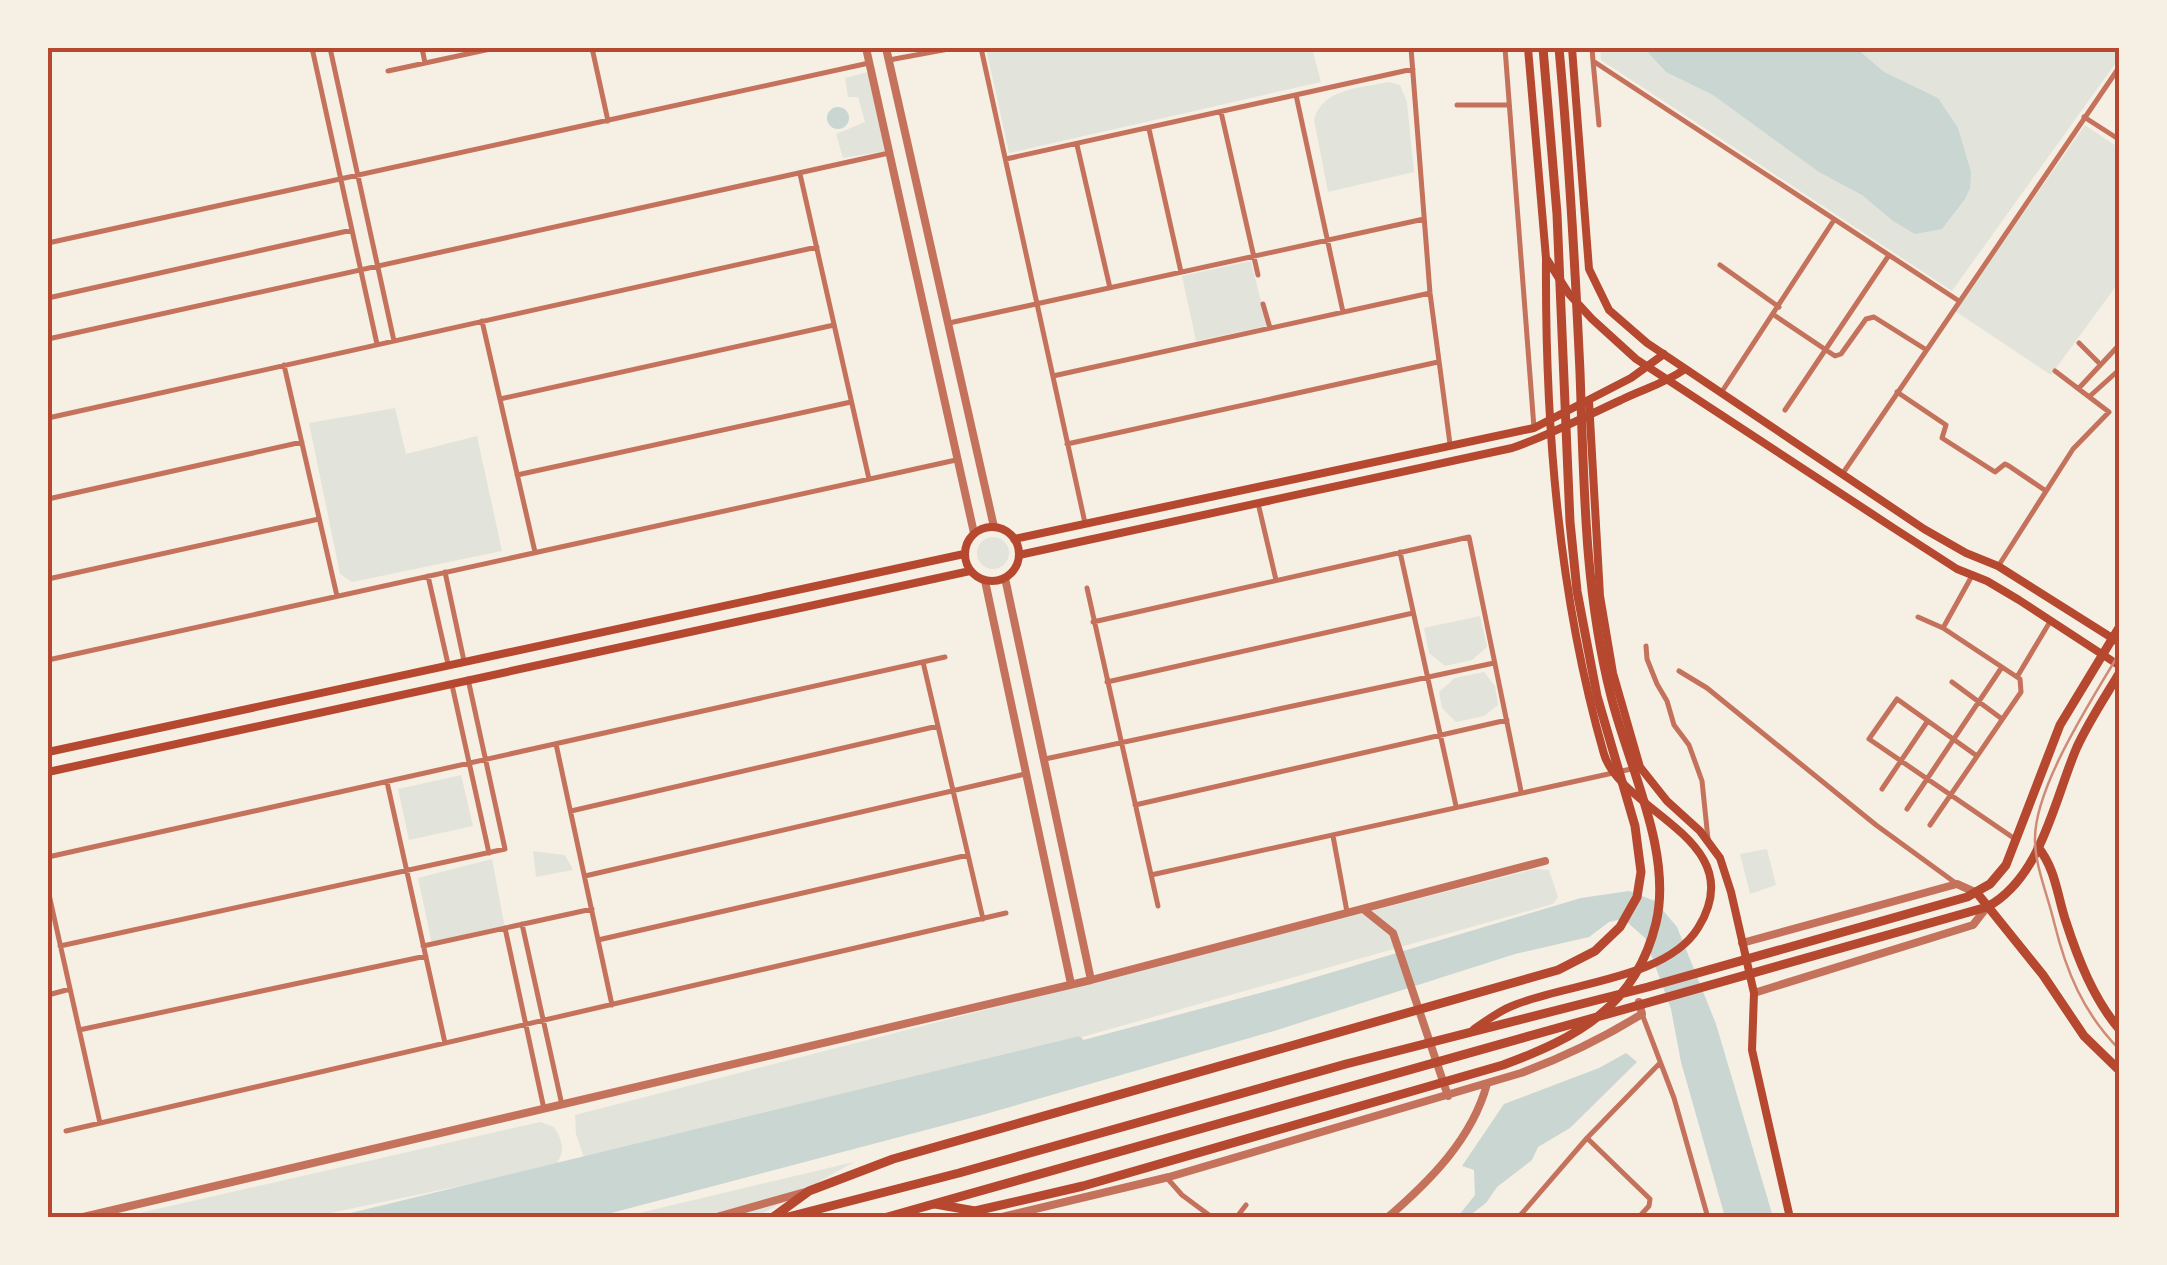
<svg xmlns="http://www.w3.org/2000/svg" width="2167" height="1265" font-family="Jost,sans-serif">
	<rect width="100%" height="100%" fill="#f6efe4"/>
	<!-- green -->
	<path fill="#e2e4dc" d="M 986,48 L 1312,48 L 1321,82 L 1009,153 Z
		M 1600,48 L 2119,48 L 2120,57 L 1952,291 L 1601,60 Z
		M 868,72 L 886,151 L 843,158 L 836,134 L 865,122 L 858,97 L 848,97 L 845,78 Z
		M 1389,82 L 1400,85 L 1407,102 L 1414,172 L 1328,192 L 1314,120 C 1322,88 1361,88 1389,82 Z
		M 2085,125 L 2119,148 L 2119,282 L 2051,375 L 1955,311 Z
		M 1251,261 L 1267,326 L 1196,341 L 1182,276 Z
		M 395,408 L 406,454 L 477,436 L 502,551 L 352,582 L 340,574 L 309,423 Z
		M977 553a16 16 0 1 1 32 0a16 16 0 1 1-32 0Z
		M 1480,616 L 1487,647 L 1472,660 L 1445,666 L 1429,653 L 1424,628 Z
		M 1484,672 L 1495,686 L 1498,705 L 1484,716 L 1456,722 L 1442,708 L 1439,692 L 1455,678 Z
		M 461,775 L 473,826 L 409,840 L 398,789 Z
		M 1767,849 L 1776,885 L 1750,894 L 1740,854 Z
		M 533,851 L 565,855 L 573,870 L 536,877 Z
		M 492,859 L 505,928 L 432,944 L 418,878 Z
		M 1535,869 L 1549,870 L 1558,897 L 1553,904 L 1082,1037 L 591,1160 L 584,1158 L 576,1134 L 575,1115 Z
		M 540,1122 L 554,1127 C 563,1142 566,1151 555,1166 L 311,1217 L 122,1217 Z
		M 854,1162 L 762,1214 L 744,1218 L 618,1218 Z"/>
	<!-- water -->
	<path fill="#c9d6d2" d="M 1644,48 L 1856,48 L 1884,72 L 1938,98 L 1958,128 L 1971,172 L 1970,188 L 1965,199 L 1942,229 L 1915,234 L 1893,221 L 1862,195 L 1819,172 L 1713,95 L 1666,72 Z
		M827 118a11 11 0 1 1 22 0a11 11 0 1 1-22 0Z
		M 1629,891 L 1655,901 L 1677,927 L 1716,1024 L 1773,1217 L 1725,1217 L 1681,1062 L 1671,1009 L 1645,938 L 1627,922 L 1618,920 L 1609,922 L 1589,937 L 1515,954 L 1274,1031 L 975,1117 L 596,1217 L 354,1218 L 503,1186 L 945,1077 L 1286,986 L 1581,898 Z
		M 1626,1053 L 1637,1062 L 1570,1128 L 1538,1147 L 1532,1160 L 1497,1187 L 1486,1203 L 1469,1216 L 1460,1214 L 1475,1195 L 1474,1170 L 1462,1166 L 1504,1104 L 1599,1068 Z"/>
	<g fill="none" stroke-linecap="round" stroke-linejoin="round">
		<!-- canal -->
		<path stroke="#c9d6d2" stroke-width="11" d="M 353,1218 L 1078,1042"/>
		<!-- minor -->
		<path stroke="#c5725c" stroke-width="5" d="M 312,48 L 377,344
			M 330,48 L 394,341
			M 422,48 L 425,63
			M 592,48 L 608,121
			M 981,48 L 1085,523
			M 1411,48 L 1430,293 L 1450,444
			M 1505,48 L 1534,428
			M 1592,48 L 1593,61 L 1959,301
			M 889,60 L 954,48
			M 1593,61 L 1599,125
			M 388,71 L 495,48
			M 1296,95 L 1343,312
			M 1457,105 L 1507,105
			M 1221,112 L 1258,275
			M 2084,117 L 2120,140
			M 1149,129 L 1181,272
			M 1077,145 L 1110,288
			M 1006,159 L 1413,69
			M 800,174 L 869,479
			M 48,243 L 869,63
			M 1720,265 L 1779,307
			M 48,298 L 352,230
			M 1263,304 L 1270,328
			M 1774,315 L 1835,356 L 1841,354 L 1866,319 L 1874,317 L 1925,349
			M 482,321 L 535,552
			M 949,323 L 1424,219
			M 48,339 L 889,153
			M 2079,343 L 2098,362
			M 284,365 L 337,596
			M 1053,376 L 1430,293
			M 2079,388 L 2120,344
			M 1897,392 L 1946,425 L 1942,438 L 1995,472 L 2005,464 L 2009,466 L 2046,491
			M 1721,393 L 1834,220
			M 2090,396 L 2120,369
			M 500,399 L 834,325
			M 1785,410 L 1889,255
			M 48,418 L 817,247
			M 1067,444 L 1438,362
			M 1843,473 L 2120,66
			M 517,475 L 851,402
			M 48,499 L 302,442
			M 1258,503 L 1276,580
			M 1400,552 L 1456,806
			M 1999,565 L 2073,449 L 2109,412 L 2055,371
			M 445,572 L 464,661
			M 428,576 L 448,664
			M 48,579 L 319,519
			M 1087,588 L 1158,906
			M 1918,617 L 1943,628 L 2020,679 L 2021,692 L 1930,825
			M 1093,622 L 1469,537 L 1521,791
			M 1943,628 L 1973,574
			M 1646,646 L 1647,659 L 1657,684 L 1667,701 L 1674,725 L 1689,745 L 1702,781 L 1708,839
			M 48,660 L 956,460
			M 923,662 L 983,919
			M 1679,671 L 1707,688 L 1876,825 L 1957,884
			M 2017,677 L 2051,620
			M 1107,682 L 1413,613
			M 1952,682 L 2002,719
			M 452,685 L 489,853
			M 556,744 L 612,1005
			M 1977,756 L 1897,699 L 1869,739 L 2015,839
			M 1045,759 L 1494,663
			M 387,782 L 445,1043
			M 1882,789 L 1927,722
			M 1135,805 L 1507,720
			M 1907,809 L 2002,667
			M 571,811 L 938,726
			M 1333,836 L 1347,912
			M 48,857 L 945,657
			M 1151,875 L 1631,769
			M 585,876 L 1025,774
			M 48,890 L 100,1123
			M 522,924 L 562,1105
			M 505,928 L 544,1109
			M 598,940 L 968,855
			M 60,946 L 505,849 L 468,679
			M 423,946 L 592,909
			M 48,995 L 70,989
			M 1642,1014 L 1674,1098 L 1708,1218
			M 79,1030 L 426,956
			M 66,1131 L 1006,913
			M 1587,1138 L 1650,1199 L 1649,1206 L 1638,1218
			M 1167,1178 L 1182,1195 L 1213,1218
			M 1236,1218 L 1246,1205
			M 1518,1218 L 1587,1138 L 1659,1064"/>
		<!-- tertiary -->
		<path stroke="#c5725c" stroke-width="8" d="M 866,48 L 974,533
			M 886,48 L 994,527
			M 1005,578 L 1091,980
			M 985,581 L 1071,984
			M 1363,909 L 1393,933 L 1448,1096
			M 1742,943 L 1957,884 L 1977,893
			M 1754,993 L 1973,925 L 1987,907
			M 79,1218 L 1091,980 L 1545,861
			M 713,1218 L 805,1192
			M 998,1218 L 1169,1177 L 1521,1073 C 1564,1057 1603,1038 1642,1014 L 1639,1002
			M 1387,1218 C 1430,1181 1472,1139 1487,1084"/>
		<!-- secondary -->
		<path stroke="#b5482f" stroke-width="8" d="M 1528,48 L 1546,258 L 1569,294 L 1592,319 L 1636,359 L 1895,529 L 1957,569 L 1987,581 L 2019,600 L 2120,666
			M 1572,48 L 1589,269 L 1609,310 L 1647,343 L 1924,529 L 1966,553 L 1998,566 L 2120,643
			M 1589,401 L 1600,596 L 1613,673 L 1640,767 L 1667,801 L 1700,831 L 1720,858 L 1731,892 L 1754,993 L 1752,1050 L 1790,1218
			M965 554a27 27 0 1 1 54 0a27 27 0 1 1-54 0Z
			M 1014,539 L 1534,428 L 1631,378 L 1664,354
			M 1019,555 L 1512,448 C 1550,435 1584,417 1621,400 C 1643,389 1664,384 1685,369
			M 48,752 L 964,554
			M 48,772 L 970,571
			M 1474,1029 C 1486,1021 1499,1011 1512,1006 C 1565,983 1666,980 1698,928 C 1753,840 1621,812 1604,754 C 1558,594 1545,424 1546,258"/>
		<!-- primary -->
		<path stroke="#b5482f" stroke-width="9" d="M 2038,847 C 2056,870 2057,895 2066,922 C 2078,959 2094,1000 2120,1030
			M 1977,893 L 2043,975 L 2084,1036 L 2120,1071
			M 935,1204 L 975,1211 L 1083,1186 L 1503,1065 C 1577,1038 1636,1006 1656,923 C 1673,852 1628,765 1611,696 C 1584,589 1584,482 1580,372 C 1575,264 1569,156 1559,48
			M 772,1218 L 809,1191 L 893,1159 L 1558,970 L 1595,951 L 1620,927 L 1637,897 L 1641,872 L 1635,826 L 1597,696 L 1577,591 L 1570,522 L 1557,214 L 1543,48
			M 784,1218 L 959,1173 L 1346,1064 L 1648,987 L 1967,897 L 1990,884 L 2006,865 L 2060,725 L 2120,626
			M 884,1218 L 1987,907 C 2042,877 2054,800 2077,747 C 2089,721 2105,697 2120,672"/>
		<!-- tram -->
		<path stroke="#cf8b77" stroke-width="2.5" d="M 2120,652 C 2093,698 2034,787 2035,840 C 2035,866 2048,896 2054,922 C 2066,971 2083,1013 2120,1050"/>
	</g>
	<!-- border -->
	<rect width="2167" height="1265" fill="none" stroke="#f6efe4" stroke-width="100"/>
	<rect x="50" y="50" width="2067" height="1165" fill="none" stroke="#b5482f" stroke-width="4"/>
</svg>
